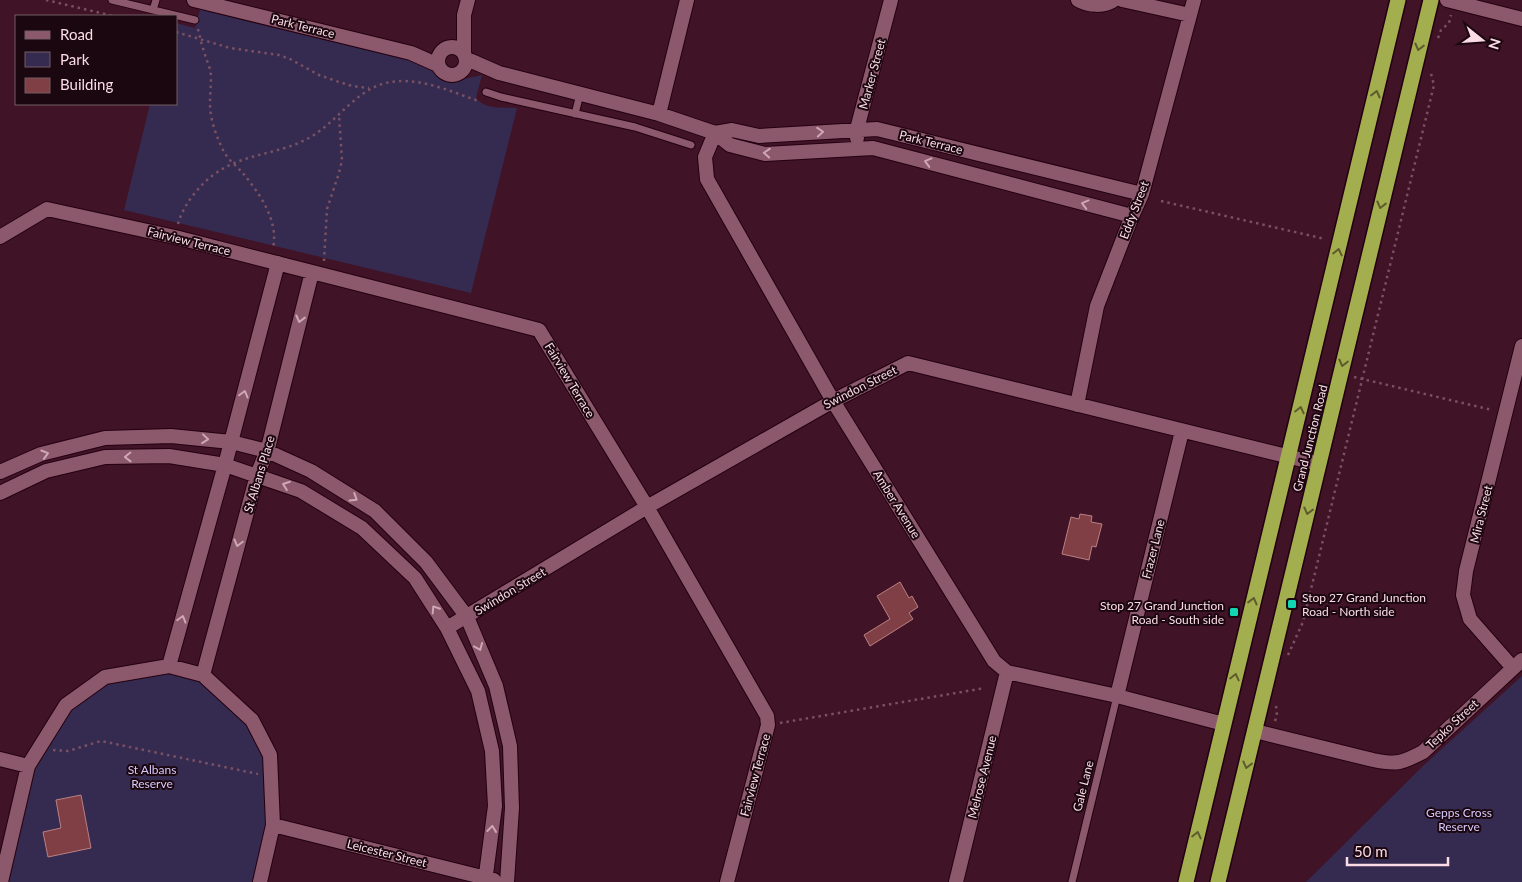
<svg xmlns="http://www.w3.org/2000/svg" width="1522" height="882" font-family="Lato,sans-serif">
	<rect width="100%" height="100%" fill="#401327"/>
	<!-- green -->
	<path fill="#352a4f" d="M 201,6 L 415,59 L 432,66 L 442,76 L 451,80 L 459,80 L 482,75 L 476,98 C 485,110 503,107 517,108 L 471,293 L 124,210 L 150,104 L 176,104 L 176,23 L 195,28 Z
		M 144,670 L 203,675 L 252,720 L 270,755 L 273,825 L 260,882 L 1,882 L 28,766 L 66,705 L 105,677 Z
		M 1522,676 L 1522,882 L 1306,882 L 1424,765 Z"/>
	<!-- building -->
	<path fill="#7f3f45" stroke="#ba8083" d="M 1080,514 L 1092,516 L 1091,522 L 1102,524 L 1096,547 L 1092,546 L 1089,560 L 1062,554 L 1071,517 L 1079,519 Z
		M 900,582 L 909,598 L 912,596 L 918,607 L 909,613 L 913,619 L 870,646 L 864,635 L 890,619 L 877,596 Z
		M 81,795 L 91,848 L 48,857 L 43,832 L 61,828 L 56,800 Z"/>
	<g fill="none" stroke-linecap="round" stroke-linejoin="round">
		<!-- lane casing -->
		<g stroke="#240010" stroke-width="9">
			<path id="lane" d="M 112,0 L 195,20
				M 153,10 L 156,0
				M 486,92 L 501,97 L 635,127 L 691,145
				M 575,114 L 580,94
				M 1072,882 L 1117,696"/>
		</g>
		<!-- street casing -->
		<g stroke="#240010" stroke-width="16">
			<path id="street" d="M 194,0 L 411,53 L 438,65
				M 1078,0 C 1088,6 1105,7 1114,0
				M 1122,0 L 1190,15
				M 1447,0 L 1522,19
				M438 61a14 14 0 1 1 28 0a14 14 0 1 1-28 0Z
				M 464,52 L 464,15 L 468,0
				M 467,59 L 499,73 L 659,114 L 715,133 L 705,157 L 707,179 L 833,401 L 994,661 L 1007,672 L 1117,696 L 1224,724
				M 659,114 L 687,0
				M 857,138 L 857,129 L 891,0
				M 1132,216 L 873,148 L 765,154 L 730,145 L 715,133 L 732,130 L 759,136 L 877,129 L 1142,194
				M 0,237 L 47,209 L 175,237 L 539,330 L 647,507 L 767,716 L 768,725 L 727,882
				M 1077,405 L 1097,306 L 1132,216 L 1142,194 L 1194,0
				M 0,472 L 41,454 L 105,438 L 171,436 L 231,442 L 267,451 L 311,471 L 375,511 L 426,562 L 467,617 L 496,686 L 510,746 L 512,808 L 507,882
				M 0,493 L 46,471 L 105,457 L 169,456 L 225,465 L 301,491 L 362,528 L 415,578 L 447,628 L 478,691 L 492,751 L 495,806 L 485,882
				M 447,628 L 647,507 L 833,401 L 908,363 L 1319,464
				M 169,666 L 225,465 L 278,263
				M 1513,668 L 1470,619 L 1463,595 L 1466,571 L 1522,346
				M 203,675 L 257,475 L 268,448 L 312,272
				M 1117,696 L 1182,431
				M 1255,731 L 1373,760 C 1397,765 1402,763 1423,752 L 1522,660
				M 0,759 L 28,766
				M 273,825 L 494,880
				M 1,882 L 28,766 L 66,705 L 105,677 L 169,666 L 203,675 L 252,720 L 270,755 L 273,825 L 260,882
				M 956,882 L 1007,672"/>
		</g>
		<!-- highway casing -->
		<g stroke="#240010" stroke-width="18">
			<path id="highway" d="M 1186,882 L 1398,0
				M 1218,882 L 1431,0"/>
		</g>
		<!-- path -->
		<path stroke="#7a5162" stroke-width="2.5" stroke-dasharray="2.5 4" stroke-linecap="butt" d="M 46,0 L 113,16
			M 198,29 C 200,36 201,44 204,51 C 206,60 211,68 211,77 C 211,86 210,95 210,104 C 210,120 217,138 224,152 C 229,160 236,166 242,172 C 259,193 279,220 273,248
			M 176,32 L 230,48 L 279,55 L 290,59 L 319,75 L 336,81 L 352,86 L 369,88
			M 1438,38 L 1441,30 L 1449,23 L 1451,15
			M 1161,201 L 1325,239
			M 178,224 C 183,205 200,184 216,173 C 246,152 282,155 314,135 C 340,118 360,86 391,82 C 421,77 451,92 479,101
			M 324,261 L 327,209 L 339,173 L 342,160 L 339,116
			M 1354,377 L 1492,410
			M 1288,655 L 1303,622 L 1434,85 L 1430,70
			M 1275,721 L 1277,715 L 1276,706
			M 780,723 L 985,688
			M 53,750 L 68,751 L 101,741 L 258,774"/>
		<!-- lane -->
		<use href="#lane" stroke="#8c586c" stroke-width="7"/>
		<!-- street -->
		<use href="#street" stroke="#8c586c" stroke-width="14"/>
		<!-- highway -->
		<use href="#highway" stroke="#a3af4e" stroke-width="15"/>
	</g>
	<!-- one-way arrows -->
	<defs><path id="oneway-chevron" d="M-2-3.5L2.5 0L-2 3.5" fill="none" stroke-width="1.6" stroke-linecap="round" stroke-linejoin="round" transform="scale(1.25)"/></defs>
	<g stroke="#5f5b2e">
		<use href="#oneway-chevron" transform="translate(1419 47) rotate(104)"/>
		<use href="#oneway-chevron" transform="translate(1376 94) rotate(-76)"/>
		<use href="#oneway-chevron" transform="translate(1381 205) rotate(104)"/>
		<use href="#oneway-chevron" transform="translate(1338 252) rotate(-77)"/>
		<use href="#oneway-chevron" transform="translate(1343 363) rotate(104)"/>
		<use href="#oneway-chevron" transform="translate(1300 410) rotate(-77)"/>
		<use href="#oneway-chevron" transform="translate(1308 511) rotate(104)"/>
		<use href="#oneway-chevron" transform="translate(1253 601) rotate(-76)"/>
		<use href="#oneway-chevron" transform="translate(1235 677) rotate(-77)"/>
		<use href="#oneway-chevron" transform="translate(1247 765) rotate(104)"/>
		<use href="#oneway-chevron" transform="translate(1197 835) rotate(-77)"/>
	</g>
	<g stroke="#cfa7b5">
		<use href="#oneway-chevron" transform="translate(820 132) rotate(-4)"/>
		<use href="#oneway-chevron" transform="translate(767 153) rotate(-176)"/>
		<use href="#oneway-chevron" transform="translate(928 162) rotate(-165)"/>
		<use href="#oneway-chevron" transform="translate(1085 204) rotate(-165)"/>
		<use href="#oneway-chevron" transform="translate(300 319) rotate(104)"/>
		<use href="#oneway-chevron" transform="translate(244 394) rotate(-75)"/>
		<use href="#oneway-chevron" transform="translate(205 439) rotate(6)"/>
		<use href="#oneway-chevron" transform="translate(45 454) rotate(-17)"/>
		<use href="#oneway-chevron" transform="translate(128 457) rotate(179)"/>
		<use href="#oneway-chevron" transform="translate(286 485) rotate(-160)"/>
		<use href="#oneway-chevron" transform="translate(354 498) rotate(32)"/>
		<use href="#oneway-chevron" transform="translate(238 543) rotate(105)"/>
		<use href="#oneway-chevron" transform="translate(435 609) rotate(-123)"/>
		<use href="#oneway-chevron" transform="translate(182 619) rotate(-74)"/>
		<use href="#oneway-chevron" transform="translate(479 647) rotate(67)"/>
		<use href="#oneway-chevron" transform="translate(492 829) rotate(-83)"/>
	</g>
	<!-- markers -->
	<g fill="#13d5b3" stroke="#1b070f" stroke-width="2">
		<rect x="1287" y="599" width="10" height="10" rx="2.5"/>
		<rect x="1229" y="607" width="10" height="10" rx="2.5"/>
	</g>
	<g text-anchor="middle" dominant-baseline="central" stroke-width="4" stroke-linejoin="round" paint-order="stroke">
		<!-- street labels -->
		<g font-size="12" fill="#fbdce6" stroke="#1b070f">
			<text transform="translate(303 26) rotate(14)">Park Terrace</text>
			<text transform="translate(872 74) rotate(-75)">Marker Street</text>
			<text transform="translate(931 142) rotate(14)">Park Terrace</text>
			<text transform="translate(1134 210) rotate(-69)">Eddy Street</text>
			<text transform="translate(189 241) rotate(14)">Fairview Terrace</text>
			<text transform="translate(570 380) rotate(59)">Fairview Terrace</text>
			<text transform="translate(860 387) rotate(-27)">Swindon Street</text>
			<text transform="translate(1310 438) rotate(-76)">Grand Junction Road</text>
			<text transform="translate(259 474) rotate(-73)">St Albans Place</text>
			<text transform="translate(897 504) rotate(58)">Amber Avenue</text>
			<text transform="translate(1481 514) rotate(-76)">Mira Street</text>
			<text transform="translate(1153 549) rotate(-76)">Frazer Lane</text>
			<text transform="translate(510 591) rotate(-31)">Swindon Street</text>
			<text transform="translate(1452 724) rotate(-43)">Tepko Street</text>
			<text transform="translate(755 775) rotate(-75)">Fairview Terrace</text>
			<text transform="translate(982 777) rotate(-76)">Melrose Avenue</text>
			<text transform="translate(1083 786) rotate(-76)">Gale Lane</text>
			<text transform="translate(387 853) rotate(14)">Leicester Street</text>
		</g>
		<!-- poi labels -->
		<g font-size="12" fill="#fbdce6" stroke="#1b070f" text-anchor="start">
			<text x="1302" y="597">Stop 27 Grand Junction<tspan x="1302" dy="14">Road - North side</tspan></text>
			<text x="1224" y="605" text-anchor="end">Stop 27 Grand Junction<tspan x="1224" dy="14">Road - South side</tspan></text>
		</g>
		<!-- park labels -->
		<g font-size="12" fill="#d6cafd" stroke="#1b070f">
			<text x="152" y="769">St Albans<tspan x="152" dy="14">Reserve</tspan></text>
			<text x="1459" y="812">Gepps Cross<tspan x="1459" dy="14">Reserve</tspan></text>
		</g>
	</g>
	<!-- legend -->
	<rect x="15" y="15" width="162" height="90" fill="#1b070f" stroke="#755c65"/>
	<rect x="25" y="31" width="25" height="8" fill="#8c586c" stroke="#755c65"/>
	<text x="60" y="40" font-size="15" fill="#fbdce6">Road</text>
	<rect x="25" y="52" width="25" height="15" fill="#352a4f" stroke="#755c65"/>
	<text x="60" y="65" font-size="15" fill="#fbdce6">Park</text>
	<rect x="25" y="78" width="25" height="15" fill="#7f3f45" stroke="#755c65"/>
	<text x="60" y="90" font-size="15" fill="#fbdce6">Building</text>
	<!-- north arrow -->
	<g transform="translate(1482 40) rotate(107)" stroke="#1b070f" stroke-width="4" paint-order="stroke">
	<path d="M0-4L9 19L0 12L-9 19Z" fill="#fbdce6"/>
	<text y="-8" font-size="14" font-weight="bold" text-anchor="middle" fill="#fbdce6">N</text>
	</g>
	<!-- scale -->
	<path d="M1347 857v8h101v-8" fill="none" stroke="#fbdce6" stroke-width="2.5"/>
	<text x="1354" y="857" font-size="15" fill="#fbdce6" stroke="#1b070f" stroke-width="4" paint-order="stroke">50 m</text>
</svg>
